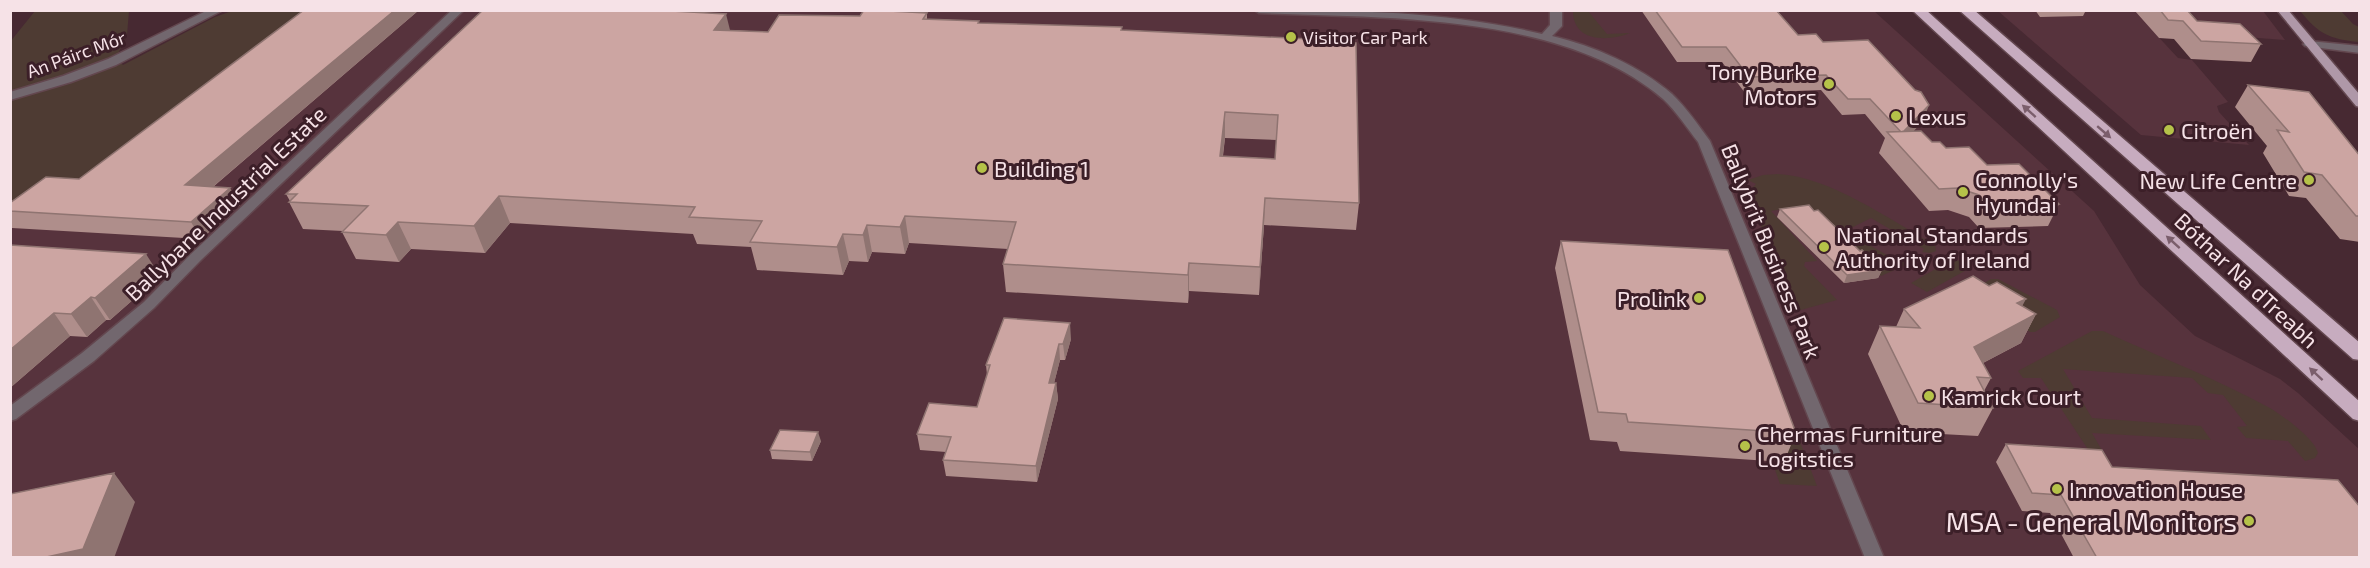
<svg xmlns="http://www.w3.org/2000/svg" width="2370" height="568" font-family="'Exo 2',sans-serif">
	<rect width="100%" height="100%" fill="#472932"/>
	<!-- built -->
	<path fill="#57333d" d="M 325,10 L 1874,11 L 2094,211 L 2140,285 L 2195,336 L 2280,379 L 2298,393 L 2360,450 L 2359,558 L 11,558 L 11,207 Z
		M 1998,11 L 2263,11 L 2285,40 L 2152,30 L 2178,58 L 2192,60 L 2228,102 L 2217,106 L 2219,112 L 2249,145 L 2141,135 Z"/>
	<!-- green -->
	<path fill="#4e3b33" d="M 35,11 L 129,11 L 127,35 L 116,58 L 123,65 L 215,17 L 232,11 L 325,11 L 116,162 L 11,207 L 10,42 Z
		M 1573,11 L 1588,11 L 1607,34 L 1630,33 C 1608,42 1573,42 1573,11 Z
		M 2300,11 L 2341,11 L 2353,24 L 2359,27 L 2359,42 C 2329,39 2319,34 2300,11 Z
		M 1778,174 C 1831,177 1888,219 1935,245 L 1936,251 L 1930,253 L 1922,252 L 1924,249 L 1871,218 L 1845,231 L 1899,262 L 1909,258 L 1915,261 L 1881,276 L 1809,205 L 1771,211 L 1817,261 L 1805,262 L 1804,266 L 1837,300 L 1797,311 L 1749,198 L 1750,190 L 1756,184 L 1748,180 L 1763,175 Z
		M 1953,259 L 1969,264 L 1970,268 L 1927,292 L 1911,283 Z
		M 1991,279 L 1998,279 L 2057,310 L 2060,317 L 2035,332 L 2030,332 L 1966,294 Z
		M 1747,304 L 1817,486 L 1780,484 L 1773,464 L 1790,464 L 1735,317 Z
		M 2092,331 L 2103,331 C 2157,356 2215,378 2268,407 C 2281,414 2315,439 2318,453 L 2315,458 L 2305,461 L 2288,441 L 2246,438 L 2237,427 L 2247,426 L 2223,395 L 2208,393 L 2192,378 L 2063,369 L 2092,418 L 2201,426 L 2211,440 L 2092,433 L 2103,452 L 2089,451 L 2041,378 L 2023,378 L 2018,371 Z"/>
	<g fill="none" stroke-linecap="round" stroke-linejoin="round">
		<!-- minor casing -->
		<g stroke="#63474f" stroke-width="3">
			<path id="minor" d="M 208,10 L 223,10 L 116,65 L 71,82 L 10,100 L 10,92 L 63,76 L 108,59 Z
				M 452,10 L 464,10 L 201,260 L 154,308 L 94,361 L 16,419 L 10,421 L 10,406 L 82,353 L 144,302 L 191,254 Z
				M 1254,10 C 1351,10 1447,11 1542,34 L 1550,25 L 1550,10 L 1562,10 L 1562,26 L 1552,36 C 1594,46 1640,66 1672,94 C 1686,107 1699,126 1710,141 L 1884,558 L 1865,558 L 1698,142 C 1687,128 1676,111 1663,99 C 1563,13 1385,18 1259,13 Z
				M 2309,41 L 2360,46 L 2360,53 L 2305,46 L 2303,44 Z"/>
		</g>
		<!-- major casing -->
		<g stroke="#63474f" stroke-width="3">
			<path id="major" d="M 2277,10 L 2288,10 L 2360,95 L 2360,107 L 2356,106 Z"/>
		</g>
		<!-- highway casing -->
		<g stroke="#63474f" stroke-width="3">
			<path id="highway" d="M 1912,10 L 1926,10 L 2360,402 L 2360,421 L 2353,419 Z
				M 1959,10 L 1974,10 L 2360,343 L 2360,360 L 2353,359 Z"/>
		</g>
		<!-- minor -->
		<use href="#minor" fill="#72676e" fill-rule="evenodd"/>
		<!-- major -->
		<use href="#major" fill="#af98a8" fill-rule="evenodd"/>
		<!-- highway -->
		<use href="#highway" fill="#c7acbf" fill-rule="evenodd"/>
	</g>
	<!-- wall -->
	<path fill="#af8e8b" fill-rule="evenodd" d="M 419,10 L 213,187 L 240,205 L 201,239 L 12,228 L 10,225 L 10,211 L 79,179 Z
		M 1641,10 L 1776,10 L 1798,35 L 1823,42 L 1923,121 L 1913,131 L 1932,142 L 1987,165 L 2059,204 L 2048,226 L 1979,228 L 1969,217 L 1948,210 L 1929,211 L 1879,153 L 1885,138 L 1865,114 L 1842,115 L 1821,90 L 1745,93 L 1722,62 L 1677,62 Z
		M 2035,10 L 2086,10 L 2083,16 L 2040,17 Z
		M 2132,10 L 2187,10 L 2197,21 L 2261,44 L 2251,62 L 2191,59 L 2174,39 L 2159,38 L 2135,11 Z
		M 927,13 L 927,19 L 979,21 L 979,23 L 1310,39 L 1359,203 L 1356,230 L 1264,225 L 1259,295 L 1189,291 L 1188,303 L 1006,292 L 1003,264 L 1008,249 L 909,243 L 905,254 L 872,252 L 868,262 L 849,261 L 843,275 L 757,270 L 751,247 L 697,244 L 693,234 L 510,223 L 485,253 L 411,249 L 399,262 L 356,259 L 342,232 L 343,231 L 303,229 L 289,202 L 290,201 L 286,194 L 730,30 L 768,32 L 860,16 ZM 1225,138 L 1277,140 L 1275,159 L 1223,156 Z
		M 2248,85 L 2360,156 L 2360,242 L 2340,239 L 2306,198 L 2289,196 L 2263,153 L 2267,146 L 2235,107 Z
		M 1780,209 L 1860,251 L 1882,270 L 1878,278 L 1844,283 L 1777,217 Z
		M 1561,241 L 1796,433 L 1784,462 L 1620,451 L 1617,442 L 1590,440 L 1555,268 Z
		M 10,245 L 160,276 L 110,320 L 106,320 L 87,337 L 70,336 L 10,388 Z
		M 2022,306 L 2036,314 L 2021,343 L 1983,363 L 1991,378 L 1984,391 L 1993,408 L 1978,436 L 1904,432 L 1868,354 L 1880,326 L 1896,327 L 1904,309 Z
		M 1071,339 L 1065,360 L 1060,360 L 1054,383 L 1056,383 L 1058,399 L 1037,482 L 946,476 L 943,460 L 946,452 L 920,450 L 917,434 L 977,407 L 987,375 L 986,365 Z
		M 821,441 L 812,461 L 772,459 L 770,450 Z
		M 2006,444 L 2112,467 L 2360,558 L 2074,558 L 2050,513 L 2022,511 L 1996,462 Z"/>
	<!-- shaded-wall -->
	<path fill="#8f7471" d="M 395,10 L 419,10 L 195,202 L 185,185 Z
		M 726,14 L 732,38 L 714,30 Z
		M 1929,105 L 1923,121 L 1900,146 L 1902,134 Z
		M 1225,112 L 1225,138 L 1219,183 L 1220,156 Z
		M 230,188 L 240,205 L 201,239 L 191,222 Z
		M 499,196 L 510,223 L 485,253 L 474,226 Z
		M 1265,198 L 1264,225 L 1259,295 L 1260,267 Z
		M 905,216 L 909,243 L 905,254 L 900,227 Z
		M 398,222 L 411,249 L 399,262 L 386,235 Z
		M 867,225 L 872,252 L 868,262 L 863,235 Z
		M 843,234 L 849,261 L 843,275 L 837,247 Z
		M 146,254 L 160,276 L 110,320 L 95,298 Z
		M 1189,263 L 1189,291 L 1188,303 L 1188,275 Z
		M 1882,270 L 1878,278 L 1844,283 L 1847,275 Z
		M 91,297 L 106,320 L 87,337 L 71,314 Z
		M 2026,299 L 2011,327 L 2017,303 Z
		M 54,313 L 70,336 L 10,388 L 10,350 Z
		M 2036,314 L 2021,343 L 1960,375 L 1974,347 Z
		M 1070,323 L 1071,339 L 1065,360 L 1063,344 Z
		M 1059,344 L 1060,360 L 1050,399 L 1049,383 Z
		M 1056,383 L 1058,399 L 1037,482 L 1036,466 Z
		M 818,432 L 821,441 L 812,461 L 810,452 Z
		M 114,473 L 135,502 L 114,558 L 42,558 Z"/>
	<!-- building -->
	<path fill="#cca5a2" stroke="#8f7471" stroke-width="1.5" fill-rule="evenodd" d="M 304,10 L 395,10 L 185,185 L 230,188 L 191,222 L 10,211 L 10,203 L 46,177 L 79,179 Z
		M 483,10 L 653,10 L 726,14 L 714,30 L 768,32 L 779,15 L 860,16 L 864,10 L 869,10 L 927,13 L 923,19 L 979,21 L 978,23 L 1122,27 L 1121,30 L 1310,39 L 1322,34 L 1338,36 L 1347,43 L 1356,43 L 1359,203 L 1265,198 L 1260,267 L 1189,263 L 1188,275 L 1003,264 L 1016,222 L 905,216 L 900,227 L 867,225 L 863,235 L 843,234 L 837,247 L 750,242 L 762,221 L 689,217 L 695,207 L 499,196 L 474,226 L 398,222 L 386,235 L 342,232 L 368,206 L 289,202 L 297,194 L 286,194 ZM 1225,112 L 1278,115 L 1275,159 L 1220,156 Z
		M 1655,10 L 1776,10 L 1798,35 L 1816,34 L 1823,42 L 1868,40 L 1915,90 L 1921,92 L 1929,105 L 1904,131 L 1901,132 L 1870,99 L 1848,99 L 1826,75 L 1749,77 L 1726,47 L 1682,47 Z
		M 2160,10 L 2187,10 L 2197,21 L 2240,24 L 2261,44 L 2201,41 L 2183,21 L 2168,20 Z
		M 2248,85 L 2309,92 L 2360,156 L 2360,216 L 2356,216 L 2322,175 L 2304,172 L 2277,130 L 2289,132 Z
		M 1921,131 L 1932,142 L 1940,142 L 1946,148 L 1969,147 L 1987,165 L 2019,164 L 2059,204 L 1989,207 L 1979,195 L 1958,188 L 1939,189 L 1887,132 Z
		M 1809,205 L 1814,211 L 1818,210 L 1860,251 L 1862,250 L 1882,270 L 1847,275 L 1780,209 Z
		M 1561,241 L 1728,250 L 1796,433 L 1628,422 L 1626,414 L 1598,412 Z
		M 10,245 L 146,254 L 95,298 L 91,297 L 71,314 L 54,313 L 10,350 Z
		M 1973,276 L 1989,286 L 1997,282 L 2026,299 L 2017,303 L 2036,314 L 1974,347 L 1991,378 L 1977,377 L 1993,408 L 1918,403 L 1880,326 L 1920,328 L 1904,309 Z
		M 1004,318 L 1070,323 L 1063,344 L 1059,344 L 1049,383 L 1056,383 L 1036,466 L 943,460 L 951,437 L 917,434 L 929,403 L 977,407 L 990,365 L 986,365 Z
		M 780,430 L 818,432 L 810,452 L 770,450 Z
		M 2006,444 L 2102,450 L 2112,467 L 2338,480 L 2360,507 L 2360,558 L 2097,558 L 2061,495 L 2032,493 Z
		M 114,473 L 83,549 L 42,558 L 10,558 L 10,494 Z"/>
	<!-- one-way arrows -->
	<defs><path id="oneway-solid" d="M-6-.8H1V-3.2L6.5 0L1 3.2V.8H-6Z" transform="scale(1.5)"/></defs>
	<g fill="#7b5e6c">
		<use href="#oneway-solid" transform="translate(2029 111) rotate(-138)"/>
		<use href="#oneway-solid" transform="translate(2104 132) rotate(41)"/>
		<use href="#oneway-solid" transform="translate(2173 242) rotate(-138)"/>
		<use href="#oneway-solid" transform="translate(2316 374) rotate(-137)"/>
	</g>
	<!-- markers -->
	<g fill="#b5c249" stroke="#3c1f28" stroke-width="2">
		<circle cx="1291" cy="37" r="6"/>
		<circle cx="1829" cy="84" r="6"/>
		<circle cx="1896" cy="116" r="6"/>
		<circle cx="2169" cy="130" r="6"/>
		<circle cx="982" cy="168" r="6"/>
		<circle cx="2309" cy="180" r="6"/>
		<circle cx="1963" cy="192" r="6"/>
		<circle cx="1824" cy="247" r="6"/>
		<circle cx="1699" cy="298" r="6"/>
		<circle cx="1929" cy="396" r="6"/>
		<circle cx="1745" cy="446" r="6"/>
		<circle cx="2057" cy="489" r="6"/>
		<circle cx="2249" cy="521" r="6"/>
	</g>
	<g text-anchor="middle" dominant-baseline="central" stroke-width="6" stroke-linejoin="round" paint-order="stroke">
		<!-- far-poi labels -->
		<g font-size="18" fill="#f6e2e7" stroke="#3c1f28" text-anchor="start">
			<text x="1303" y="37">Visitor Car Park</text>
		</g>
		<!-- far-street labels -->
		<g font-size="18" fill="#f6e2e7" stroke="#3c1f28">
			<text transform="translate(76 54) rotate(-20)">An Páirc Mór</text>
		</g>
		<!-- poi labels -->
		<g font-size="22" fill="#f6e2e7" stroke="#3c1f28" text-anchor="start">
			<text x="1817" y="71" text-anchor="end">Tony Burke<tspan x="1817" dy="25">Motors</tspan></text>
			<text x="1908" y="116">Lexus</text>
			<text x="2181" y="130">Citroën</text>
			<text x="994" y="168">Building 1</text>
			<text x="1975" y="179">Connolly's<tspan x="1975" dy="25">Hyundai</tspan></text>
			<text x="2297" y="180" text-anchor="end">New Life Centre</text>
			<text x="1836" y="234">National Standards<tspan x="1836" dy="25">Authority of Ireland</tspan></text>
			<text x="1687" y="298" text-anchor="end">Prolink</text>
			<text x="1941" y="396">Kamrick Court</text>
			<text x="1757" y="433">Chermas Furniture<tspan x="1757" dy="25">Logitstics</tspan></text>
			<text x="2069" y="489">Innovation House</text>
		</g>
		<!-- street labels -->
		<g font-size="22" fill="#f6e2e7" stroke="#3c1f28">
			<text transform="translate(225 203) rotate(-44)">Ballybane Industrial Estate</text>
			<text transform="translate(1772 251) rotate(68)">Ballybrit Business Park</text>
			<text transform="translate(2247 280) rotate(43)">Bóthar Na dTreabh</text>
		</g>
		<!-- near-poi labels -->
		<g font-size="27" fill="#f6e2e7" stroke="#3c1f28" text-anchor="end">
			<text x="2237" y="521">MSA - General Monitors</text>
		</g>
	</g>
	<!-- border -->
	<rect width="2370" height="568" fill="none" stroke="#f6e2e7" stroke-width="24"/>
</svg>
